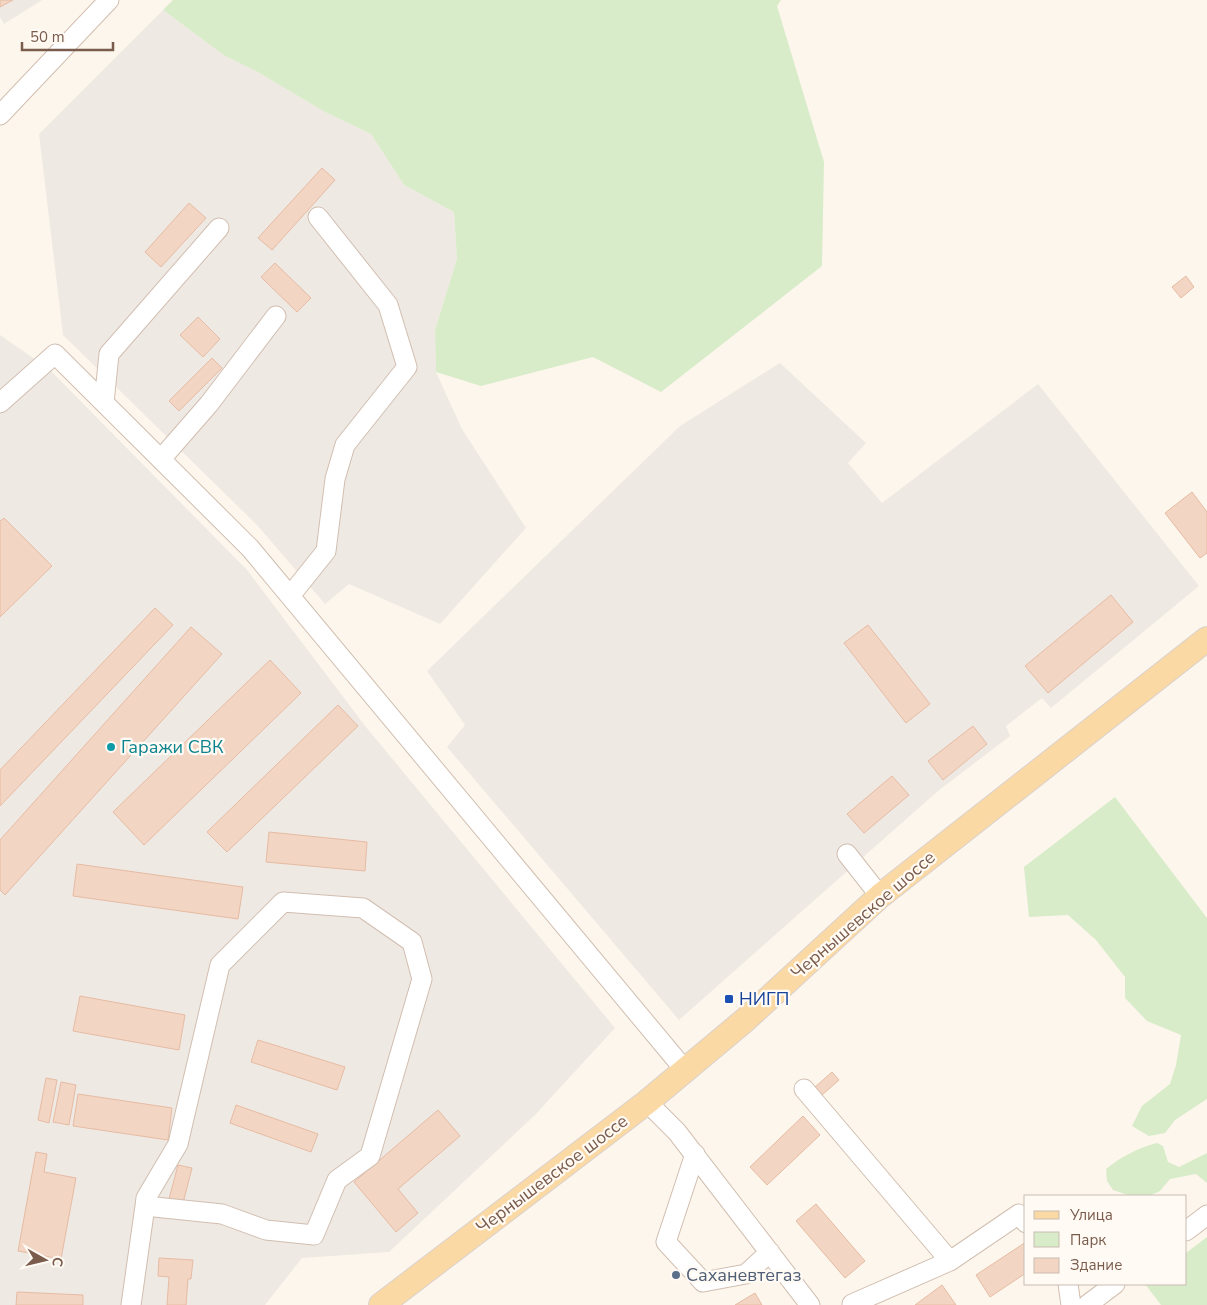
<svg xmlns="http://www.w3.org/2000/svg" width="1207" height="1305" font-family="'Nunito Sans',sans-serif">
	<rect width="100%" height="100%" fill="#fdf6ec"/>
	<!-- industrial -->
	<path fill="#efe9e4" d="M 0,0 L 42,0 L 4,24 L 0,17 Z
		M 163,10 L 225,56 L 256,71 L 325,112 L 371,134 L 404,185 L 454,212 L 457,259 L 435,330 L 436,372 L 462,429 L 526,528 L 440,624 L 349,584 L 325,604 L 257,525 L 63,335 L 39,134 Z
		M 0,335 L 49,369 L 247,570 L 366,727 L 615,1028 L 535,1115 L 389,1252 L 302,1258 L 265,1305 L 0,1305 Z
		M 780,363 L 866,443 L 848,463 L 882,503 L 1038,384 L 1199,586 L 1051,708 L 1042,698 L 1006,726 L 1010,736 L 938,791 L 679,1020 L 447,747 L 465,725 L 427,671 L 680,426 Z"/>
	<!-- green -->
	<path fill="#d8ecc9" d="M 173,0 L 781,0 L 777,6 L 824,162 L 822,266 L 661,392 L 593,357 L 481,386 L 436,372 L 435,330 L 457,259 L 454,212 L 404,185 L 371,134 L 325,112 L 256,71 L 225,56 L 163,10 Z
		M 1115,797 L 1207,918 L 1207,1099 L 1175,1120 L 1165,1133 L 1149,1136 L 1132,1126 L 1142,1106 L 1170,1084 L 1176,1065 L 1181,1035 L 1147,1021 L 1125,998 L 1125,977 L 1096,940 L 1068,915 L 1029,917 L 1024,867 Z
		M 1157,1143 L 1163,1146 L 1168,1162 L 1179,1167 L 1207,1153 L 1207,1183 L 1196,1174 L 1170,1179 L 1160,1191 L 1149,1196 L 1131,1196 L 1113,1190 L 1107,1181 L 1106,1169 C 1121,1157 1137,1148 1157,1143 Z
		M 1207,1237 L 1207,1305 L 1161,1305 L 1145,1284 L 1186,1284 L 1186,1253 Z"/>
	<!-- building -->
	<path fill="#f3d5c3" stroke="#e6bba3" d="M 0,0 L 13,0 L 0,7 Z
		M 322,168 L 335,180 L 272,250 L 258,238 Z
		M 189,203 L 206,218 L 161,267 L 145,252 Z
		M 275,263 L 311,298 L 297,312 L 261,277 Z
		M 1186,276 L 1194,287 L 1181,298 L 1172,287 Z
		M 198,317 L 220,339 L 203,357 L 180,335 Z
		M 212,358 L 222,368 L 179,411 L 169,401 Z
		M 1192,492 L 1207,512 L 1207,553 L 1200,558 L 1165,513 Z
		M 4,518 L 52,566 L 0,617 L 0,521 Z
		M 1111,595 L 1133,622 L 1048,693 L 1025,666 Z
		M 155,608 L 173,625 L 0,806 L 0,770 Z
		M 868,625 L 930,704 L 906,723 L 844,643 Z
		M 191,627 L 222,654 L 5,895 L 0,890 L 0,840 Z
		M 270,660 L 301,693 L 144,845 L 113,812 Z
		M 338,705 L 358,726 L 227,852 L 207,832 Z
		M 973,726 L 987,744 L 943,780 L 928,761 Z
		M 892,776 L 909,795 L 864,833 L 847,814 Z
		M 269,832 L 367,842 L 365,871 L 266,862 Z
		M 77,864 L 243,887 L 238,919 L 73,896 Z
		M 80,996 L 185,1015 L 179,1050 L 73,1031 Z
		M 258,1040 L 345,1067 L 337,1090 L 251,1062 Z
		M 832,1072 L 839,1080 L 822,1095 L 815,1087 Z
		M 46,1078 L 57,1080 L 49,1123 L 38,1120 Z
		M 61,1082 L 76,1085 L 69,1125 L 53,1122 Z
		M 78,1094 L 172,1108 L 168,1140 L 73,1126 Z
		M 236,1105 L 318,1134 L 311,1152 L 230,1123 Z
		M 438,1110 L 460,1136 L 398,1189 L 418,1213 L 396,1232 L 354,1182 Z
		M 803,1116 L 820,1135 L 767,1185 L 750,1167 Z
		M 36,1152 L 47,1154 L 44,1172 L 76,1178 L 61,1259 L 18,1251 Z
		M 178,1165 L 192,1168 L 183,1203 L 169,1199 Z
		M 816,1204 L 865,1261 L 845,1278 L 796,1221 Z
		M 1026,1242 L 1026,1273 L 990,1297 L 976,1275 Z
		M 159,1258 L 193,1260 L 191,1279 L 188,1279 L 186,1305 L 167,1305 L 169,1277 L 158,1276 Z
		M 942,1285 L 956,1305 L 915,1305 Z
		M 17,1292 L 83,1295 L 83,1305 L 16,1305 Z
		M 755,1293 L 762,1305 L 735,1305 Z"/>
	<g fill="none" stroke-linecap="round" stroke-linejoin="round">
		<!-- minor casing -->
		<g stroke="#d1beb0" stroke-width="21">
			<path id="minor" d="M 0,115 L 109,0
				M 0,403 L 55,354 L 250,548 L 684,1069
				M 104,403 L 109,354 L 219,228
				M 161,459 L 209,404 L 276,316
				M 290,596 L 326,551 L 335,479 L 345,445 L 407,367 L 388,305 L 318,217
				M 847,854 L 880,896
				M 804,1089 L 950,1261
				M 647,1102 L 677,1132 L 810,1305
				M 695,1154 L 666,1242 L 703,1282 L 746,1274 L 770,1252
				M 1186,1231 L 1207,1215
				M 1068,1284 L 1071,1305
				M 852,1304 L 950,1261 L 1019,1214 L 1026,1223
				M 131,1305 L 145,1206 L 146,1198 L 178,1144 L 220,965 L 283,902 L 363,908 L 412,942 L 422,979 L 370,1156 L 337,1180 L 314,1235 L 266,1230 L 222,1214 L 145,1206
				M 1087,1305 L 1115,1284"/>
		</g>
		<!-- major casing -->
		<g stroke="#dad1cd" stroke-width="26">
			<path id="major" d="M 381,1305 L 647,1102 L 745,1020 L 880,896 L 1207,639"/>
		</g>
		<!-- minor -->
		<use href="#minor" stroke="#fff" stroke-width="19"/>
		<!-- major -->
		<use href="#major" stroke="#fbd9a5" stroke-width="24"/>
	</g>
	<!-- markers -->
	<circle fill="#0f9aa8" stroke="#fffaf3" stroke-width="2" cx="111" cy="747" r="5"/>
	<rect fill="#1a4fb4" stroke="#fffaf3" stroke-width="2" x="724" y="994" width="10" height="10" rx="2.5"/>
	<circle fill="#5c6f8a" stroke="#fffaf3" stroke-width="2" cx="676" cy="1275" r="5"/>
	<g text-anchor="middle" dominant-baseline="central" stroke-width="4.5" stroke-linejoin="round" paint-order="stroke">
		<!-- culture labels -->
		<g font-size="18" fill="#0d838f" stroke="#fffaf3" text-anchor="start">
			<text x="121" y="747">Гаражи СВК</text>
		</g>
		<!-- street labels -->
		<g font-size="18" fill="#7a5c4d" stroke="#fffaf3">
			<text transform="translate(863 915) rotate(-41)">Чернышевское шоссе</text>
			<text transform="translate(552 1174) rotate(-37)">Чернышевское шоссе</text>
		</g>
		<!-- transit labels -->
		<g font-size="18" fill="#164399" stroke="#fffaf3" text-anchor="start">
			<text x="739" y="999">НИГП</text>
		</g>
		<!-- service labels -->
		<g font-size="18" fill="#4e5e75" stroke="#fffaf3" text-anchor="start">
			<text x="686" y="1275">Саханевтегаз</text>
		</g>
	</g>
	<!-- legend -->
	<rect x="1024" y="1195" width="162" height="90" fill="#fffaf3" stroke="#cabbb1"/>
	<rect x="1034" y="1211" width="25" height="8" fill="#fbd9a5" stroke="#cabbb1"/>
	<text x="1070" y="1220" font-size="15" fill="#7a5c4d">Улица</text>
	<rect x="1034" y="1232" width="25" height="15" fill="#d8ecc9" stroke="#cabbb1"/>
	<text x="1070" y="1245" font-size="15" fill="#7a5c4d">Парк</text>
	<rect x="1034" y="1258" width="25" height="15" fill="#f3d5c3" stroke="#cabbb1"/>
	<text x="1070" y="1270" font-size="15" fill="#7a5c4d">Здание</text>
	<!-- north arrow -->
	<g transform="translate(45 1260) rotate(98)" stroke="#fffaf3" stroke-width="4" paint-order="stroke">
	<path d="M0-4L9 19L0 12L-9 19Z" fill="#7a5c4d"/>
	<text y="-8" font-size="14" font-weight="bold" text-anchor="middle" fill="#7a5c4d">С</text>
	</g>
	<!-- scale -->
	<path d="M22 42v8h91v-8" fill="none" stroke="#7a5c4d" stroke-width="2.5"/>
	<text x="30" y="42" font-size="15" fill="#7a5c4d" stroke="#fffaf3" stroke-width="4" paint-order="stroke">50 m</text>
</svg>
